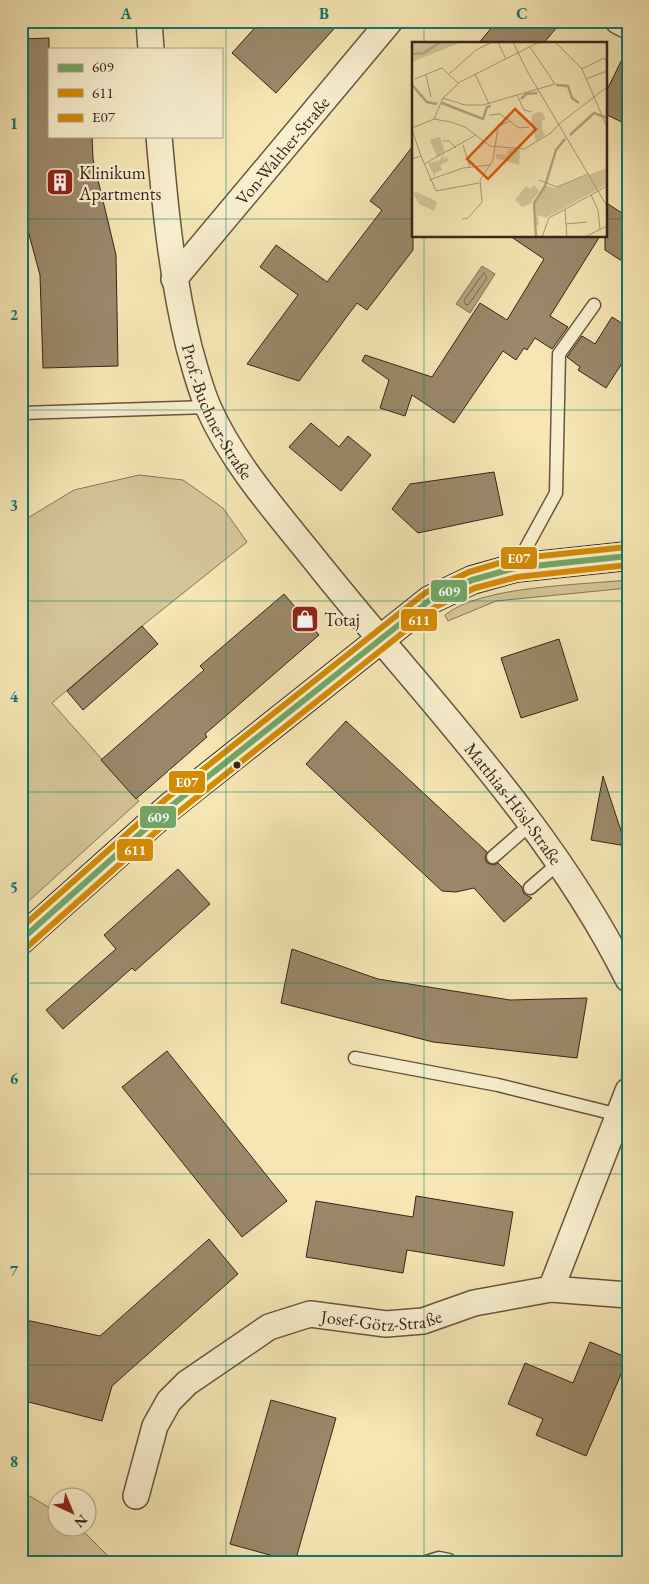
<svg xmlns="http://www.w3.org/2000/svg" width="649" height="1584" font-family="'EB Garamond',serif">
	<rect width="100%" height="100%" fill="#f5e6b4"/>
	<filter id="stains"><feTurbulence type="fractalNoise" baseFrequency=".004" numOctaves="4"/><feColorMatrix values="0 0 0 0 .2 0 0 0 0 .09 0 0 0 0 .02 0 0 0 .5 -.17"/></filter>
	<radialGradient id="worn" r=".72"><stop offset=".6" stop-color="#630" stop-opacity="0"/><stop offset="1" stop-color="#630" stop-opacity=".3"/></radialGradient>
	<!-- green -->
	<path fill="#d5c59a" stroke="#87745a" d="M 139,475 L 183,480 L 223,508 L 247,542 L 142,626 L 52,703 L 139,801 L 21,908 L 21,522 L 74,490 Z
		M 628,580 L 628,588 L 496,601 L 448,621 L 445,615 C 480,586 580,585 628,580 Z
		M 21,1491 L 57,1512 L 58,1526 L 79,1527 L 115,1563 L 21,1563 Z"/>
	<!-- water -->
	<path fill="#b5a480" stroke="#837057" d="M 482,266 L 495,274 L 470,313 L 456,304 Z"/>
	<g fill="none" stroke-linecap="round" stroke-linejoin="round">
		<!-- shore -->
		<path stroke="#77644d" stroke-width="1" d="M 484,273 L 487,278 L 469,304 L 466,305 L 464,301 Z"/>
	</g>
	<!-- building -->
	<path fill="#9b886a" stroke="#39231a" d="M 261,21 L 341,21 L 276,93 L 232,53 Z
		M 497,21 L 562,21 L 543,44 L 478,44 Z
		M 49,38 L 49,136 L 92,136 L 93,159 L 116,255 L 118,366 L 43,368 L 40,275 L 21,205 L 21,39 Z
		M 628,47 L 628,125 L 605,114 L 605,94 Z
		M 413,146 L 413,250 L 367,310 L 357,303 L 299,381 L 247,364 L 298,295 L 260,267 L 276,245 L 327,282 L 382,210 L 370,201 Z
		M 605,202 L 628,217 L 628,265 L 605,250 Z
		M 510,236 L 600,236 L 550,316 L 568,327 L 552,349 L 535,338 L 527,350 L 524,348 L 516,360 L 503,351 L 454,423 L 412,395 L 405,416 L 380,408 L 389,380 L 362,361 L 365,355 L 432,377 L 480,303 L 507,320 L 544,259 Z
		M 612,317 L 628,327 L 628,354 L 606,388 L 578,370 L 580,367 L 567,357 L 582,336 L 595,344 Z
		M 311,423 L 339,447 L 348,436 L 371,455 L 341,491 L 289,447 Z
		M 494,472 L 503,515 L 418,533 L 392,509 L 410,484 Z
		M 284,594 L 319,635 L 205,734 L 207,737 L 136,799 L 101,760 L 204,670 L 200,666 Z
		M 142,626 L 158,644 L 83,710 L 67,691 Z
		M 559,639 L 578,700 L 521,718 L 501,658 Z
		M 346,721 L 487,852 L 485,858 L 487,863 L 494,865 L 498,863 L 522,887 L 524,894 L 532,898 L 504,922 L 474,888 L 456,892 L 442,891 L 306,764 Z
		M 603,776 L 626,846 L 591,840 Z
		M 178,869 L 210,904 L 135,971 L 132,968 L 63,1029 L 46,1010 L 116,949 L 104,935 Z
		M 292,949 L 378,979 L 510,1000 L 587,998 L 577,1058 L 433,1042 L 281,1003 Z
		M 167,1051 L 287,1201 L 242,1237 L 122,1087 Z
		M 416,1196 L 513,1212 L 504,1266 L 407,1250 L 403,1273 L 306,1257 L 316,1201 L 413,1217 Z
		M 209,1239 L 238,1274 L 112,1386 L 102,1421 L 21,1400 L 21,1319 L 100,1336 Z
		M 590,1342 L 628,1358 L 586,1456 L 536,1435 L 543,1419 L 508,1404 L 525,1363 L 573,1383 Z
		M 271,1400 L 336,1418 L 295,1562 L 230,1544 Z"/>
	<g fill="none" stroke-linecap="round" stroke-linejoin="round">
		<!-- service casing -->
		<g stroke="#685440" stroke-width="15">
			<path id="service" d="M 21,413 L 208,407
				M 515,568 L 556,493 L 559,354 L 594,305
				M 493,857 L 532,823
				M 530,888 L 560,862
				M 355,1058 L 498,1085 L 619,1115
				M 423,1563 L 439,1558 L 449,1560"/>
		</g>
		<!-- minor casing -->
		<g stroke="#685440" stroke-width="28">
			<g id="minor">
				<path d="M 149,21 L 151,49"/>
				<path d="M 618,21 L 628,26"/>
				<path id="s1" d="M 159,136 C 165,207 172,278 189,347 C 195,368 200,389 209,409 C 236,469 283,519 323,570 C 430,703 551,825 628,979"/>
				<path id="s2" d="M 174,279 L 390,21"/>
				<path d="M 551,1289 L 628,1091"/>
				<path id="s3" d="M 136,1496 L 155,1426 L 169,1401 L 187,1383 L 269,1327 L 310,1314 L 386,1324 L 423,1321 L 474,1303 L 551,1289 L 628,1295"/>
			</g>
		</g>
		<!-- secondary casing -->
		<g stroke="#39231a" stroke-width="30">
			<path id="secondary" d="M 21,940 L 171,806 L 430,600 L 472,580 L 515,568 L 628,556"/>
		</g>
		<!-- service -->
		<use href="#service" stroke="#f8efce" stroke-width="12"/>
		<!-- minor -->
		<use href="#minor" stroke="#f8efce" stroke-width="25"/>
		<!-- secondary -->
		<use href="#secondary" stroke="#f8efce" stroke-width="28"/>
		<!-- bus-1 casing -->
		<g stroke="#f8efce" stroke-width="10">
			<path id="bus-1" d="M 21,940 L 171,806 L 430,600 L 472,580 L 515,568 L 628,556"/>
		</g>
		<!-- bus-2 casing -->
		<g stroke="#f8efce" stroke-width="10">
			<path id="bus-2" d="M 27,947 L 177,813 L 435,607 L 475,588 L 517,577 L 628,565"/>
		</g>
		<!-- bus-3 casing -->
		<g stroke="#f8efce" stroke-width="10">
			<path id="bus-3" d="M 21,928 L 166,799 L 425,593 L 469,572 L 513,559 L 627,547"/>
		</g>
		<!-- bus-1 -->
		<use href="#bus-1" stroke="#72a767" stroke-width="6"/>
		<!-- bus-2 -->
		<use href="#bus-2" stroke="#d78b05" stroke-width="6"/>
		<!-- bus-3 -->
		<use href="#bus-3" stroke="#d18c05" stroke-width="6"/>
	</g>
	<!-- grid -->
	<path fill="none" stroke="#0f766e" stroke-width="1" stroke-opacity="0.55" d="M 226,21 L 226,1563M 424,21 L 424,44M 21,219 L 413,219M 605,219 L 628,219M 424,236 L 424,1563M 21,410 L 628,410M 21,601 L 628,601M 21,792 L 628,792M 21,983 L 628,983M 21,1174 L 628,1174M 21,1365 L 628,1365"/>
	<!-- icons -->
	<defs>
		<g id="building-square" transform="scale(1.4375)"><rect x="-9" y="-9" width="18" height="18" rx="4" fill="#8f2418" stroke="#f8efce"/><path d="M-4-6H4V6H1V3H-1V6H-4ZM-2.5-4.3h1.7v1.8h-1.7ZM.8-4.3h1.7v1.8H.8ZM-2.5-1h1.7V.8h-1.7ZM.8-1h1.7V.8H.8Z" fill="#fff"/></g>
		<g id="shop-square" transform="scale(1.4375)"><rect x="-9" y="-9" width="18" height="18" rx="4" fill="#8f2418" stroke="#f8efce"/><path d="M-5-2.5h2.3a2.7 3.5 0 0 1 5.4 0H5L5.5 6h-11ZM-1.5-2.5h3a1.5 2.3 0 0 0-3 0Z" fill="#fff"/></g>
	</defs>
	<g fill-rule="evenodd">
		<use href="#building-square" x="60" y="182"/>
		<use href="#shop-square" x="305" y="619"/>
	</g>
	<!-- markers -->
	<circle fill="#39231a" stroke="#f8efce" stroke-width="2" cx="237" cy="765" r="4.5"/>
	<g text-anchor="middle" dominant-baseline="central" stroke-width="4.5" stroke-linejoin="round" paint-order="stroke">
		<!-- street labels -->
		<g font-size="18" fill="#39231a" stroke="#f8efce">
			<text stroke="none"><textPath href="#s2" startOffset="168">Von-Walther-Straße</textPath></text>
			<text stroke="none"><textPath href="#s1" startOffset="284">Prof.-Buchner-Straße</textPath></text>
			<text stroke="none"><textPath href="#s1" startOffset="778">Matthias-Hösl-Straße</textPath></text>
			<text stroke="none"><textPath href="#s3" startOffset="341">Josef-Götz-Straße</textPath></text>
		</g>
		<!-- poi labels -->
		<g font-size="18" fill="#39231a" stroke="#f8efce" text-anchor="start">
			<text x="79" y="172">Klinikum<tspan x="79" dy="21">Apartments</tspan></text>
			<text x="324" y="619">Totaj</text>
		</g>
	</g>
	<!-- overview -->
	<g transform="translate(412 42)">
		<rect width="195" height="195" fill="#f5e6b4"/>
		<path d="M 0,0 L 50,0 L 0,20 ZM 126,70 L 131,71 L 133,77 L 130,79 L 130,87 L 133,93 L 124,99 L 119,79 L 120,73 ZM 28,95 L 33,110 L 25,115 L 18,98 ZM 96,107 L 108,108 L 107,123 L 84,116 L 84,112 L 95,113 ZM 32,113 L 32,118 L 35,114 L 36,119 L 28,123 L 30,128 L 23,131 L 23,135 L 16,121 L 26,119 ZM 195,126 L 195,142 L 134,176 L 126,173 L 127,184 L 124,183 L 123,161 L 134,144 L 143,146 ZM 122,143 L 127,149 L 118,162 L 110,165 L 103,158 L 114,144 L 118,147 ZM 5,150 L 25,160 L 22,169 L 7,162 L 1,151 Z" fill="#d5c59a"/>
		<path fill="none" stroke="#b5a480" stroke-width="2.5" d="M 0,12 L 12,11 L 28,0M 0,43 L 15,60 L 25,62M 144,43 L 156,44 L 160,56 L 167,61M 109,57 L 114,52 L 125,51M 30,61 L 71,77 L 75,65 L 79,64M 158,93 L 182,71 L 195,76M 124,195 L 122,161 L 133,144 L 144,108 L 153,97"/>
		<path fill="none" stroke="#aa9876" stroke-width="1" d="M 86,0 L 94,17M 101,0 L 115,29 L 195,164M 143,0 L 170,27 L 195,85M 170,27 L 192,16 L 195,20M 37,32 L 64,8 L 80,0M 63,32 L 77,62M 14,33 L 19,55M 3,37 L 30,26 L 46,41M 174,37 L 195,29M 105,53 L 112,68 L 120,70M 31,56 L 53,63 L 71,63 L 143,42 L 118,5M 77,73 L 88,72 L 107,86 L 117,85M 22,77 L 31,56 L 48,40 L 127,0M 147,82 L 195,45M 0,86 L 22,77 L 39,80 L 53,85 L 78,104 L 112,107 L 139,91 L 147,82M 0,88 L 9,114 L 0,117M 31,99 L 37,99 L 44,106M 51,103 L 58,125M 9,114 L 24,149 L 67,141M 12,122 L 64,93M 17,138 L 51,126 L 79,123M 127,138 L 145,145 L 176,132M 179,153 L 186,168 L 188,187M 153,168 L 155,195M 50,177 L 56,176 L 70,160 L 68,138 L 81,118 L 86,85 L 97,79M 154,182 L 175,180M 130,195 L 137,176 L 195,144M 173,195 L 195,184"/>
		<path fill="#df560d" fill-opacity="0.15" stroke="#df560d" stroke-width="2.5" d="M 103,67 L 124,87 L 76,137 L 55,117 Z"/>
		<rect width="195" height="195" fill="none" stroke="#39231a" stroke-width="2.5"/>
	</g>
	<g stroke="#f8efce" stroke-width="2">
		<rect x="500" y="546" width="38" height="24" rx="5" fill="#d18c05"/>
		<rect x="430" y="579" width="38" height="24" rx="5" fill="#72a767"/>
		<rect x="400" y="608" width="38" height="24" rx="5" fill="#d78b05"/>
		<rect x="168" y="770" width="38" height="24" rx="5" fill="#d18c05"/>
		<rect x="139" y="805" width="38" height="24" rx="5" fill="#72a767"/>
		<rect x="116" y="838" width="38" height="24" rx="5" fill="#d78b05"/>
	</g>
	<g font-size="14" text-anchor="middle" font-weight="bold" fill="#fff">
		<text x="519" y="563">E07</text>
		<text x="449" y="596">609</text>
		<text x="419" y="625">611</text>
		<text x="187" y="787">E07</text>
		<text x="158" y="822">609</text>
		<text x="135" y="855">611</text>
	</g>
	<!-- margin -->
	<rect width="649" height="1584" fill="none" stroke="#f5e6b4" stroke-width="55"/>
	<!-- legend -->
	<rect x="48" y="48" width="175" height="90" fill="#f8efce" stroke="#ac9d86"/>
	<rect x="58" y="64" width="25" height="8" fill="#72a767" stroke="#ac9d86"/>
	<text x="92" y="72" font-size="15" fill="#39231a">609</text>
	<rect x="58" y="89" width="25" height="8" fill="#d78b05" stroke="#ac9d86"/>
	<text x="92" y="98" font-size="15" fill="#39231a">611</text>
	<rect x="58" y="114" width="25" height="8" fill="#d18c05" stroke="#ac9d86"/>
	<text x="92" y="122" font-size="15" fill="#39231a">E07</text>
	<!-- north arrow -->
	<g transform="translate(72 1512) rotate(136)"><circle r="24" fill="#f8efce" stroke="#ac9d86"/>
	<path d="M0-4L9 19L0 12L-9 19Z" fill="#8f2418"/>
	<text y="-8" font-size="14" font-weight="bold" text-anchor="middle" fill="#39231a">N</text>
	</g>
	<rect x="28" y="28" width="594" height="1528" fill="none" stroke="#0f766e" stroke-width="2"/>
	<g font-size="16" text-anchor="middle" font-weight="bold" fill="#0f766e">
		<text x="126" y="19">A</text>
		<text x="324" y="19">B</text>
		<text x="522" y="19">C</text>
		<text x="14" y="129">1</text>
		<text x="14" y="320">2</text>
		<text x="14" y="511">3</text>
		<text x="14" y="702">4</text>
		<text x="14" y="893">5</text>
		<text x="14" y="1084">6</text>
		<text x="14" y="1276">7</text>
		<text x="14" y="1467">8</text>
	</g>
	<rect width="100%" height="100%" filter="url(#stains)"/>
	<rect width="100%" height="100%" fill="url(#worn)"/>
</svg>
